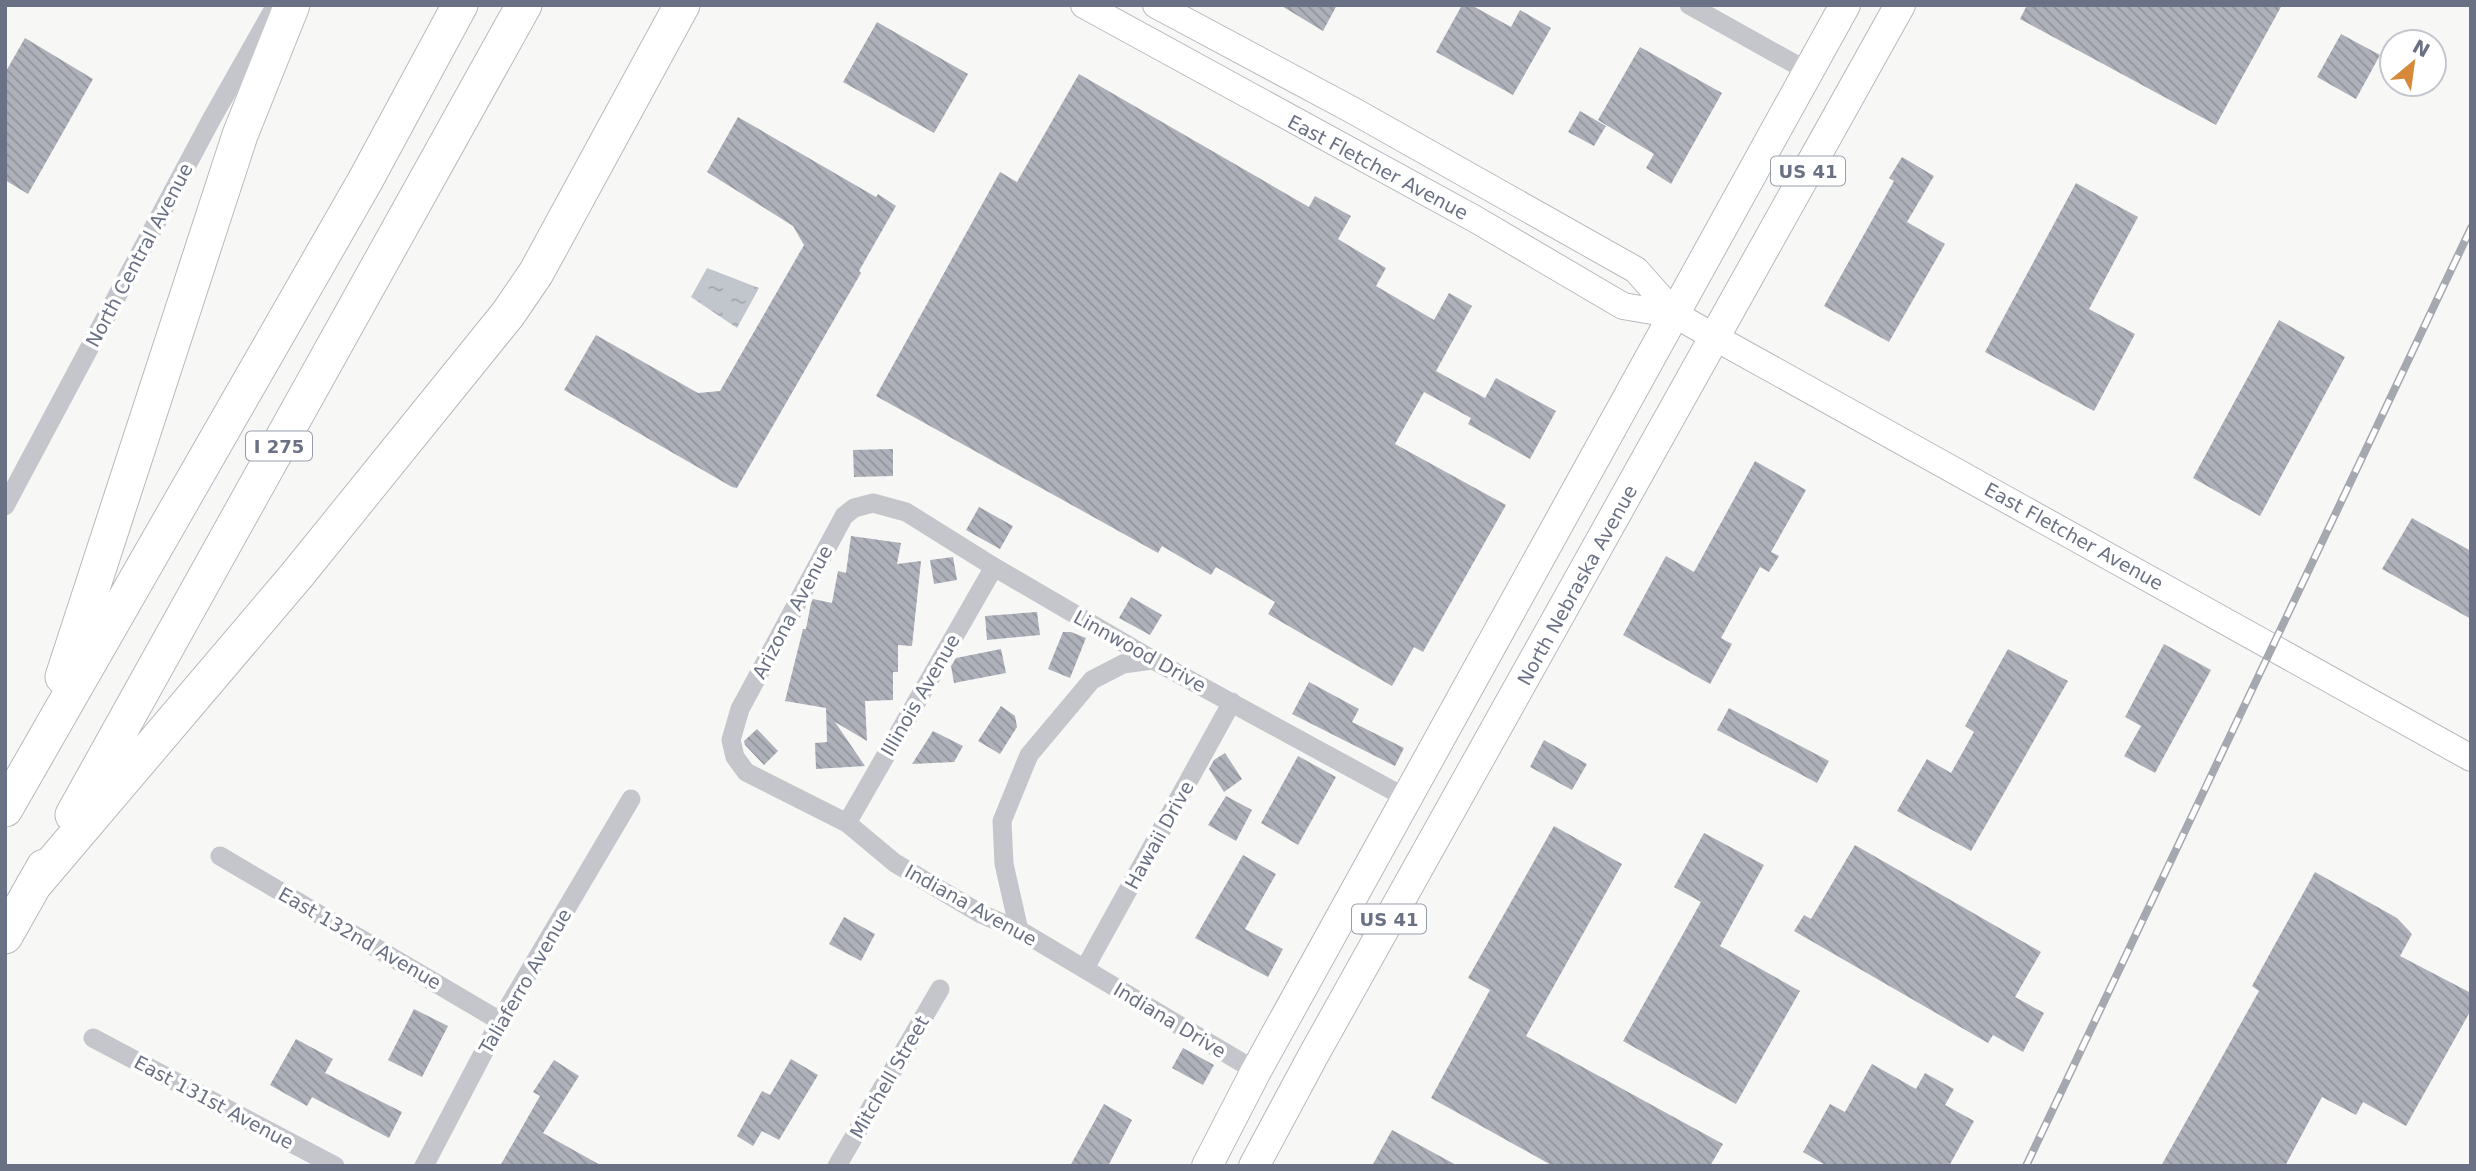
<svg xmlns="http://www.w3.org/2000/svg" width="2476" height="1171" font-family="'DejaVu Sans',sans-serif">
	<defs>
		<pattern id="water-ripples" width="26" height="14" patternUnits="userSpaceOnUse" patternTransform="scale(1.75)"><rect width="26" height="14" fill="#c1c6cd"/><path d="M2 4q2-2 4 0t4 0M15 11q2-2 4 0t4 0" fill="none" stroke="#a1a5ac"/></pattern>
		<pattern id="building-back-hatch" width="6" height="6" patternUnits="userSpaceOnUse" patternTransform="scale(1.75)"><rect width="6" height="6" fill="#aeb1b9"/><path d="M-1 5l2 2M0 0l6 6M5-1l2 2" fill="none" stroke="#92949c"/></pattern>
	</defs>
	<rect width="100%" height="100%" fill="#f7f8f6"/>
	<!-- water -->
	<path fill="url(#water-ripples)" d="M 707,268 L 759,288 L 737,328 L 691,297 Z"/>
	<!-- building -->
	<path fill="url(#building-back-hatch)" d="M 1280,5 L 1337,5 L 1323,31 Z
		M 1462,5 L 1471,5 L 1511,27 L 1520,10 L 1551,28 L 1513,95 L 1436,52 Z
		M 2027,5 L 2282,5 L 2216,125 L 2020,19 Z
		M 877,22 L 968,74 L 934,133 L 843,82 Z
		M 2341,34 L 2380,55 L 2356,99 L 2317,77 Z
		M 25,38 L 93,79 L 28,194 L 5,180 L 5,73 Z
		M 1640,47 L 1722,93 L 1671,184 L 1646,168 L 1654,154 L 1598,120 Z
		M 1079,74 L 1309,207 L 1315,196 L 1351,216 L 1338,239 L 1386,268 L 1376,286 L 1434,320 L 1449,293 L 1472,306 L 1436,371 L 1485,398 L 1496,378 L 1556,411 L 1530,459 L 1468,424 L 1471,418 L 1424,392 L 1395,444 L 1506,505 L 1423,652 L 1414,647 L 1392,686 L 1268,614 L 1275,602 L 1216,567 L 1211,575 L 1162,546 L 1158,553 L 876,396 L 1000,172 L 1017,182 Z
		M 1580,111 L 1606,126 L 1594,146 L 1568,132 Z
		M 738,117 L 876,197 L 878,194 L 896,206 L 859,271 L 861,273 L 737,488 L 732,487 L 564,390 L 596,335 L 698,393 L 720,391 L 804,245 L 793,226 L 707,172 Z
		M 1902,157 L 1934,176 L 1907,222 L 1945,244 L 1889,342 L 1824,306 L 1894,181 L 1889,178 Z
		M 2076,183 L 2138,217 L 2089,309 L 2135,334 L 2094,411 L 1985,352 Z
		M 2279,320 L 2345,357 L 2260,516 L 2193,478 Z
		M 893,449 L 893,476 L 854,477 L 853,450 Z
		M 1755,461 L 1806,490 L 1771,552 L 1779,556 L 1769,572 L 1760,567 L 1721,638 L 1732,644 L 1710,684 L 1623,635 L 1666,556 L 1694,572 Z
		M 979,507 L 1013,526 L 1000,549 L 966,530 Z
		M 2412,518 L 2471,551 L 2471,619 L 2382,569 Z
		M 851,536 L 901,543 L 897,564 L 921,561 L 912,646 L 898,645 L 898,672 L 893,672 L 893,700 L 865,701 L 867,741 L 835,722 L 865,766 L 816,769 L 815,743 L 827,742 L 826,708 L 785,701 L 803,629 L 806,629 L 811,603 L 813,599 L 832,603 L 838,571 L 846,573 Z
		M 953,557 L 957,580 L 934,584 L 930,560 Z
		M 1131,597 L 1162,615 L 1150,635 L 1119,618 Z
		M 1037,612 L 1040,635 L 987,640 L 985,616 Z
		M 1063,632 L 1071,632 L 1086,638 L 1070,678 L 1048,669 Z
		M 2164,644 L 2211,670 L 2155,773 L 2124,756 L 2141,726 L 2125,717 Z
		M 1001,649 L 1006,673 L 954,683 L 951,666 L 956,658 Z
		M 2008,649 L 2068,681 L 1971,851 L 1897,811 L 1927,759 L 1951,773 L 1974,732 L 1965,726 Z
		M 1309,682 L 1359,709 L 1352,722 L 1404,748 L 1395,766 L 1292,714 Z
		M 1001,706 L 1015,716 L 1017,727 L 1000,754 L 978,741 Z
		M 1729,708 L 1829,761 L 1817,783 L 1717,730 Z
		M 757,729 L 778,751 L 764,765 L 745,745 L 744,741 Z
		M 933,731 L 963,746 L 954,762 L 912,764 Z
		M 1544,740 L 1587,764 L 1572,790 L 1530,767 Z
		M 1225,753 L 1242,779 L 1224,792 L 1209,769 L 1214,760 Z
		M 1298,756 L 1336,777 L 1298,845 L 1261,823 Z
		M 1226,796 L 1252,810 L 1236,841 L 1208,825 Z
		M 1554,826 L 1622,864 L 1526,1036 L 1723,1144 L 1710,1166 L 1553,1166 L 1431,1098 L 1490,990 L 1468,978 Z
		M 1704,833 L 1764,865 L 1720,946 L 1800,991 L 1736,1104 L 1623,1041 L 1701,902 L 1674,887 Z
		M 1855,845 L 2041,952 L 2015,997 L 2044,1013 L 2023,1052 L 1993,1035 L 1988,1043 L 1794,931 L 1804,915 L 1811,919 Z
		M 1243,855 L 1276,874 L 1245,929 L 1283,949 L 1268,977 L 1195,938 Z
		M 2315,872 L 2397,918 L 2412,934 L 2400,956 L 2471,993 L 2471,1010 L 2406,1126 L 2363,1102 L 2356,1115 L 2322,1097 L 2285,1166 L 2161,1166 L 2259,991 L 2252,986 Z
		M 844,917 L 875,934 L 861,961 L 829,944 Z
		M 414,1009 L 448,1026 L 422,1077 L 388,1060 Z
		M 296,1039 L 333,1059 L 325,1073 L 402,1112 L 389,1138 L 312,1097 L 307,1106 L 270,1085 Z
		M 1183,1048 L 1214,1065 L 1203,1085 L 1172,1068 Z
		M 791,1059 L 818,1075 L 779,1140 L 762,1131 L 753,1146 L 737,1136 L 762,1091 L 770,1095 Z
		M 554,1060 L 579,1076 L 543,1133 L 602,1166 L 500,1166 L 540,1096 L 533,1092 Z
		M 1872,1064 L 1916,1089 L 1925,1073 L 1954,1089 L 1945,1105 L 1974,1121 L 1949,1166 L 1827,1166 L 1803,1152 L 1830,1104 L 1845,1112 Z
		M 1104,1104 L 1132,1120 L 1108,1166 L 1070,1166 Z
		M 1392,1130 L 1458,1166 L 1372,1166 Z"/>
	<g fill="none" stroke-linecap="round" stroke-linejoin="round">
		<!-- secondary casing -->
		<g stroke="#b7b9bf" stroke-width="28">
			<path id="secondary" d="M 1084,5 L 1475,219 L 1623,306 L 1676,315
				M 1156,5 L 1354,111 L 1636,270 L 1676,315 L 1716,338 L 2471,758"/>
		</g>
		<!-- primary casing -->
		<g stroke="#b6b8bd" stroke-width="32">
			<path id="primary" d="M 1207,1166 L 1256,1071 L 1845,5
				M 1254,1166 L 1313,1056 L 1900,5"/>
		</g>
		<!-- highway casing -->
		<g stroke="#b7b9bd" stroke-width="37">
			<path id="highway" d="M 63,677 L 240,135 L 292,5
				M 5,809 L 365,181 L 460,5
				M 73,815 L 524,5
				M 33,886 L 297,575 L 508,314 L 536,273 L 682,5
				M 5,936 L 44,867"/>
		</g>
		<!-- street -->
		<path stroke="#c4c6cb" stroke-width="19" d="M 1689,5 L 1809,72
			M 5,506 L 211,120 L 276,5
			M 847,823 L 994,567
			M 220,856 L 500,1021
			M 1344,915 L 1380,935
			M 1019,930 L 1004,864 L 1002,821 L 1029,755 L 1092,680 L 1123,664 L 1153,660
			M 1085,968 L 1232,702
			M 93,1038 L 335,1166
			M 1256,1071 L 1019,930 L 981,914 L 895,863 L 847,823 L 746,772 L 735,757 L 731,740 L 740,709 L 844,516 L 854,508 L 873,503 L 906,512 L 994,567 L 1153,660 L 1408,799
			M 424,1166 L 500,1021 L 631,799
			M 837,1166 L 940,989"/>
		<!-- secondary -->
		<use href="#secondary" stroke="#fff" stroke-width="26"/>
		<!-- primary -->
		<use href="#primary" stroke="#fff" stroke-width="30"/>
		<!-- highway -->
		<use href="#highway" stroke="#fff" stroke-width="35"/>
		<!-- rail casing -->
		<g stroke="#a6a8af" stroke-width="8">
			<path id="rail" d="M 2026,1166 L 2471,228"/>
		</g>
		<!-- rail -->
		<use href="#rail" stroke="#fff" stroke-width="5" stroke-dasharray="16" stroke-linecap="butt"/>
	</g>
	<g text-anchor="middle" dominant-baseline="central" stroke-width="7" stroke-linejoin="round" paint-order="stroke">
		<!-- shield labels -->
		<g fill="#fff" stroke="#979ca9" stroke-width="2">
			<rect x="1771" y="156.5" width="74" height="29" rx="5"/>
			<rect x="246" y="431.5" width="66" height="29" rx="5"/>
			<rect x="1352" y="904.5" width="74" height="29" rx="5"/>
		</g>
		<g font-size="18" font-weight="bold" fill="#6a7184">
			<text x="1808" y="171">US 41</text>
			<text x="279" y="446">I 275</text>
			<text x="1389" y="919">US 41</text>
		</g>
		<!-- street labels -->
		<g font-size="19" fill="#6a7184" stroke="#fff">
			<text transform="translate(1378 167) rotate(28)">East Fletcher Avenue</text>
			<text transform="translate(139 255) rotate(-62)">North Central Avenue</text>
			<text transform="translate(2074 536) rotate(29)">East Fletcher Avenue</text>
			<text transform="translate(1577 585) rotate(-61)">North Nebraska Avenue</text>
			<text transform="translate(792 612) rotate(-62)">Arizona Avenue</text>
			<text transform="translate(1140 651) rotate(29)">Linnwood Drive</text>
			<text transform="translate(920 695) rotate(-60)">Illinois Avenue</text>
			<text transform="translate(1159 835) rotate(-61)">Hawaii Drive</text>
			<text transform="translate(971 905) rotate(29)">Indiana Avenue</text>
			<text transform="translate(360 938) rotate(30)">East 132nd Avenue</text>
			<text transform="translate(525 981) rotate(-60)">Taliaferro Avenue</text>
			<text transform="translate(1170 1020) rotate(31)">Indiana Drive</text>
			<text transform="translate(889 1077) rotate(-60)">Mitchell Street</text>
			<text transform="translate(214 1102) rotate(28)">East 131st Avenue</text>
		</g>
	</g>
	<!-- border -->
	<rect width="2476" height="1171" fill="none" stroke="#6a7184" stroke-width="14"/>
	<!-- north arrow -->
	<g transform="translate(2413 63) rotate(29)"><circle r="33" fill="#ffffff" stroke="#c3c6ce" stroke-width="2"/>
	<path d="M0-5L12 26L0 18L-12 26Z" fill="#d58939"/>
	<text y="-10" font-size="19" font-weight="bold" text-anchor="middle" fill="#6a7184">N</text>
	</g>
</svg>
